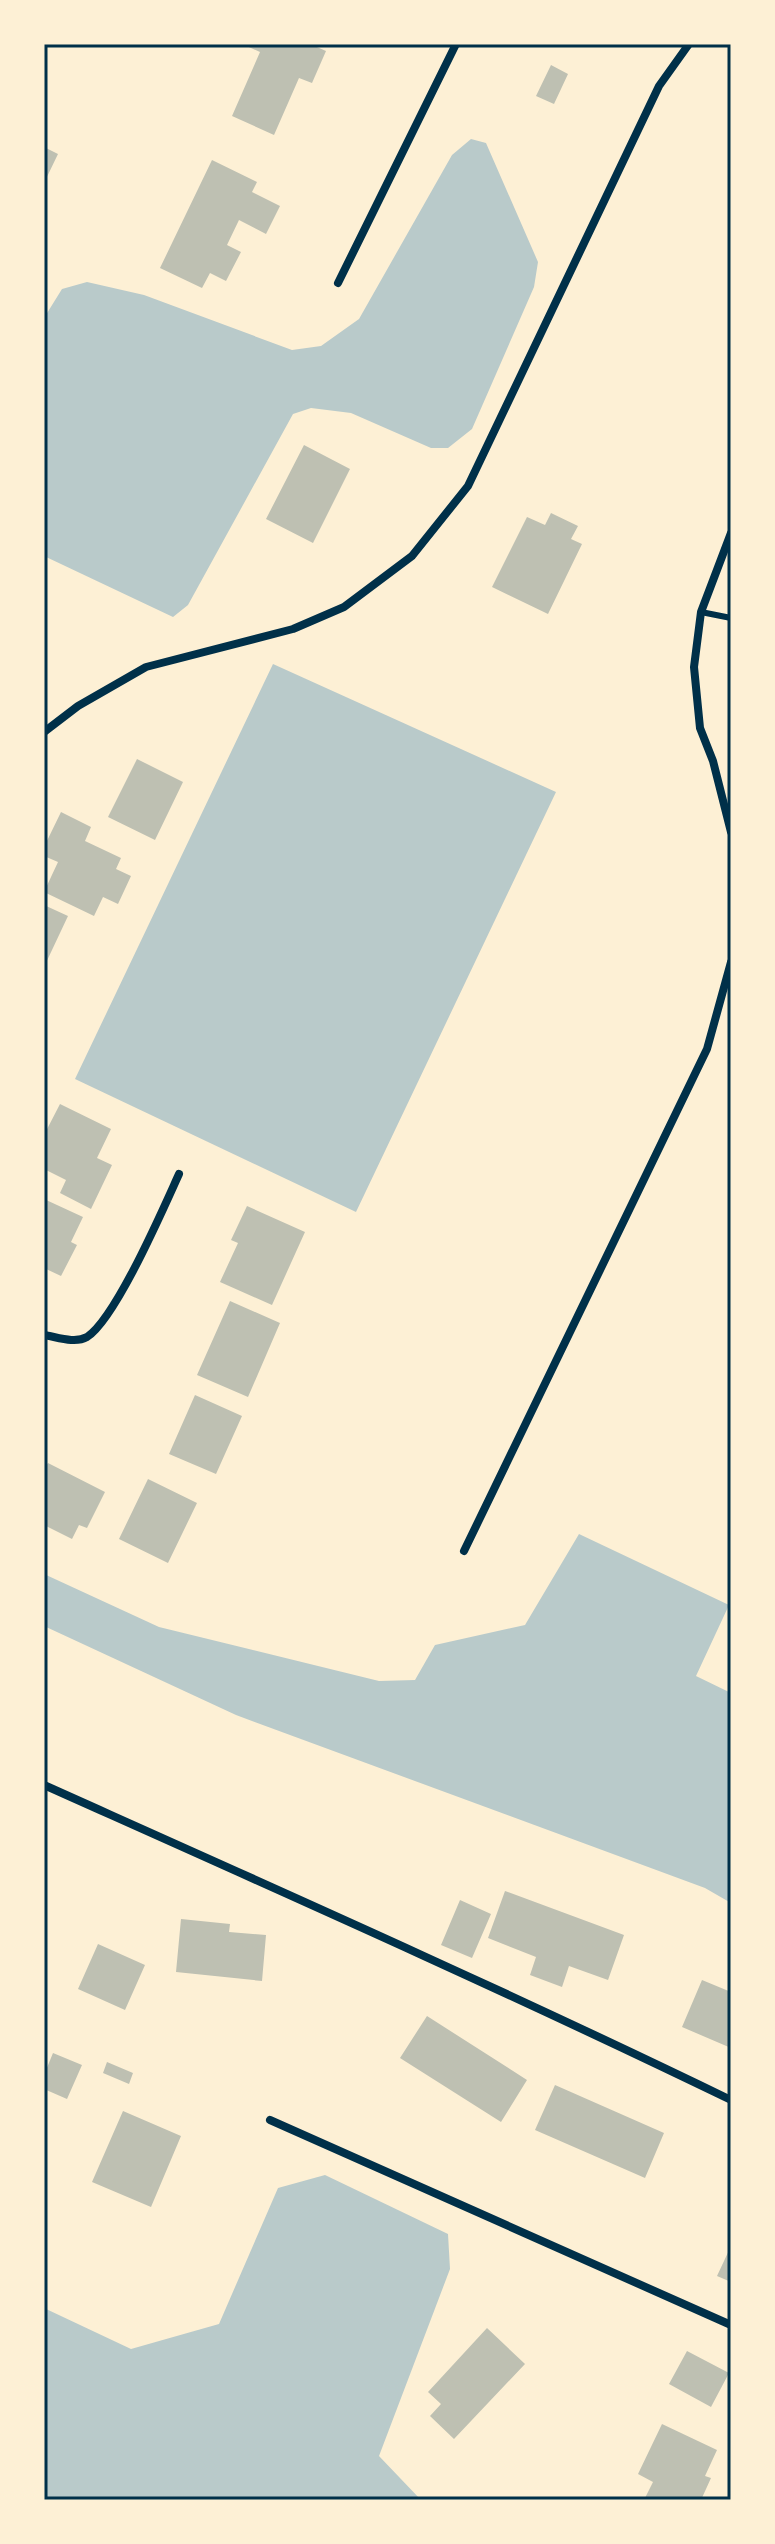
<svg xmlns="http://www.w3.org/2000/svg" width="775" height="2544" font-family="'PT Sans Narrow',sans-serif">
	<rect width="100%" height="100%" fill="#fdf0d5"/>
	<!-- green -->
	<path fill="#b9caca" d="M 471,139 L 486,143 L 538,262 L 534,287 L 472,429 L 448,448 L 431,448 L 351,413 L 311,408 L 293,414 L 188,605 L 173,617 L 44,556 L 44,318 L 62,289 L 87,282 L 144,295 L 292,350 L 321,346 L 359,319 L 452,155 Z
		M 273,664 L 556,792 L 356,1212 L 75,1079 Z
		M 579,1534 L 729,1605 L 696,1676 L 731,1693 L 731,1903 L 705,1888 L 236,1715 L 44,1626 L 44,1574 L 159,1627 L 379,1681 L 415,1680 L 435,1645 L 525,1625 Z
		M 325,2175 L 448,2234 L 450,2269 L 379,2456 L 421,2500 L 44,2500 L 44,2308 L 131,2349 L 219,2324 L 278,2188 Z"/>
	<!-- building -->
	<path fill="#bec0b2" d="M 242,44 L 310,44 L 326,51 L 312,83 L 299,78 L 274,135 L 232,116 L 260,52 Z
		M 551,65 L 568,74 L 554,104 L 536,96 Z
		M 44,147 L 58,154 L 44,183 Z
		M 212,160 L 257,182 L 252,192 L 280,206 L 266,234 L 239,220 L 227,245 L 241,252 L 226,281 L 210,273 L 202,288 L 160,268 Z
		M 304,445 L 350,469 L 313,543 L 266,519 Z
		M 551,513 L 578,526 L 571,539 L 582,544 L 548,614 L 492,587 L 527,517 L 545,525 Z
		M 137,759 L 183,782 L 155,840 L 108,817 Z
		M 61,812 L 91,827 L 85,841 L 121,858 L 116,869 L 131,876 L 118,904 L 103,897 L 94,916 L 44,892 L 58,862 L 44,856 L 44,847 Z
		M 44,905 L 68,916 L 44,967 Z
		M 60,1104 L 111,1129 L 97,1158 L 112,1165 L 91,1209 L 60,1193 L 66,1180 L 44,1169 L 44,1135 Z
		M 44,1199 L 83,1217 L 71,1242 L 77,1245 L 61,1276 L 44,1268 Z
		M 247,1206 L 305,1232 L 272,1305 L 220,1282 L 238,1243 L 231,1240 Z
		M 230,1301 L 280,1323 L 248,1397 L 197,1375 Z
		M 195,1395 L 242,1416 L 216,1474 L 169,1454 Z
		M 48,1463 L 105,1492 L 87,1528 L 79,1525 L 72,1539 L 44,1525 L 44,1470 Z
		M 148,1479 L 197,1503 L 168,1563 L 119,1539 Z
		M 505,1891 L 624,1935 L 608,1980 L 569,1966 L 562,1987 L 530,1975 L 536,1957 L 488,1938 Z
		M 460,1900 L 491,1914 L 472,1958 L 441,1945 Z
		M 181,1919 L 230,1924 L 229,1932 L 266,1935 L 262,1981 L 176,1972 Z
		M 98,1944 L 145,1965 L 125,2010 L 78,1989 Z
		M 702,1980 L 731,1992 L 731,2048 L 682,2027 Z
		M 427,2016 L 527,2080 L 501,2122 L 400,2058 Z
		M 53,2053 L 82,2065 L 67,2099 L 44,2089 L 44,2075 Z
		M 107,2062 L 133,2073 L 129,2084 L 103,2073 Z
		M 555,2085 L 664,2133 L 645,2178 L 535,2130 Z
		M 123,2111 L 181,2136 L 151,2207 L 92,2182 Z
		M 731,2246 L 731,2282 L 717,2276 Z
		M 487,2328 L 525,2364 L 454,2439 L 430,2416 L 441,2404 L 428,2392 Z
		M 687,2351 L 729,2373 L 711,2407 L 669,2384 Z
		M 662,2424 L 717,2450 L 705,2476 L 711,2478 L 701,2500 L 644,2500 L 653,2482 L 638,2474 Z"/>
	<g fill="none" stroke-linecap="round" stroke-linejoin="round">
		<!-- service -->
		<path stroke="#003049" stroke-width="6" d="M 701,612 L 731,618"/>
		<!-- minor -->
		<path stroke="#003049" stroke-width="8" d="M 338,283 L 456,44
			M 731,533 L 701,612 L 694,667 L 700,728 L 713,761 L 731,832
			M 44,732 L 78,706 L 146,667 L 293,629 L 344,607 L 412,556 L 468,486 L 659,86 L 689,44
			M 44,1335 C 57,1337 75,1344 87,1337 C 116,1318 163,1209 179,1174
			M 464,1551 L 707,1049 L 731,962
			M 44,1785 C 274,1888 504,1990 731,2100
			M 270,2120 L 731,2325"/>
	</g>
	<!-- border -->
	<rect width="775" height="2544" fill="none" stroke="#fdf0d5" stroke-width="92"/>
	<rect x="46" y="46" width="683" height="2452" fill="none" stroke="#003049" stroke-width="3"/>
</svg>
